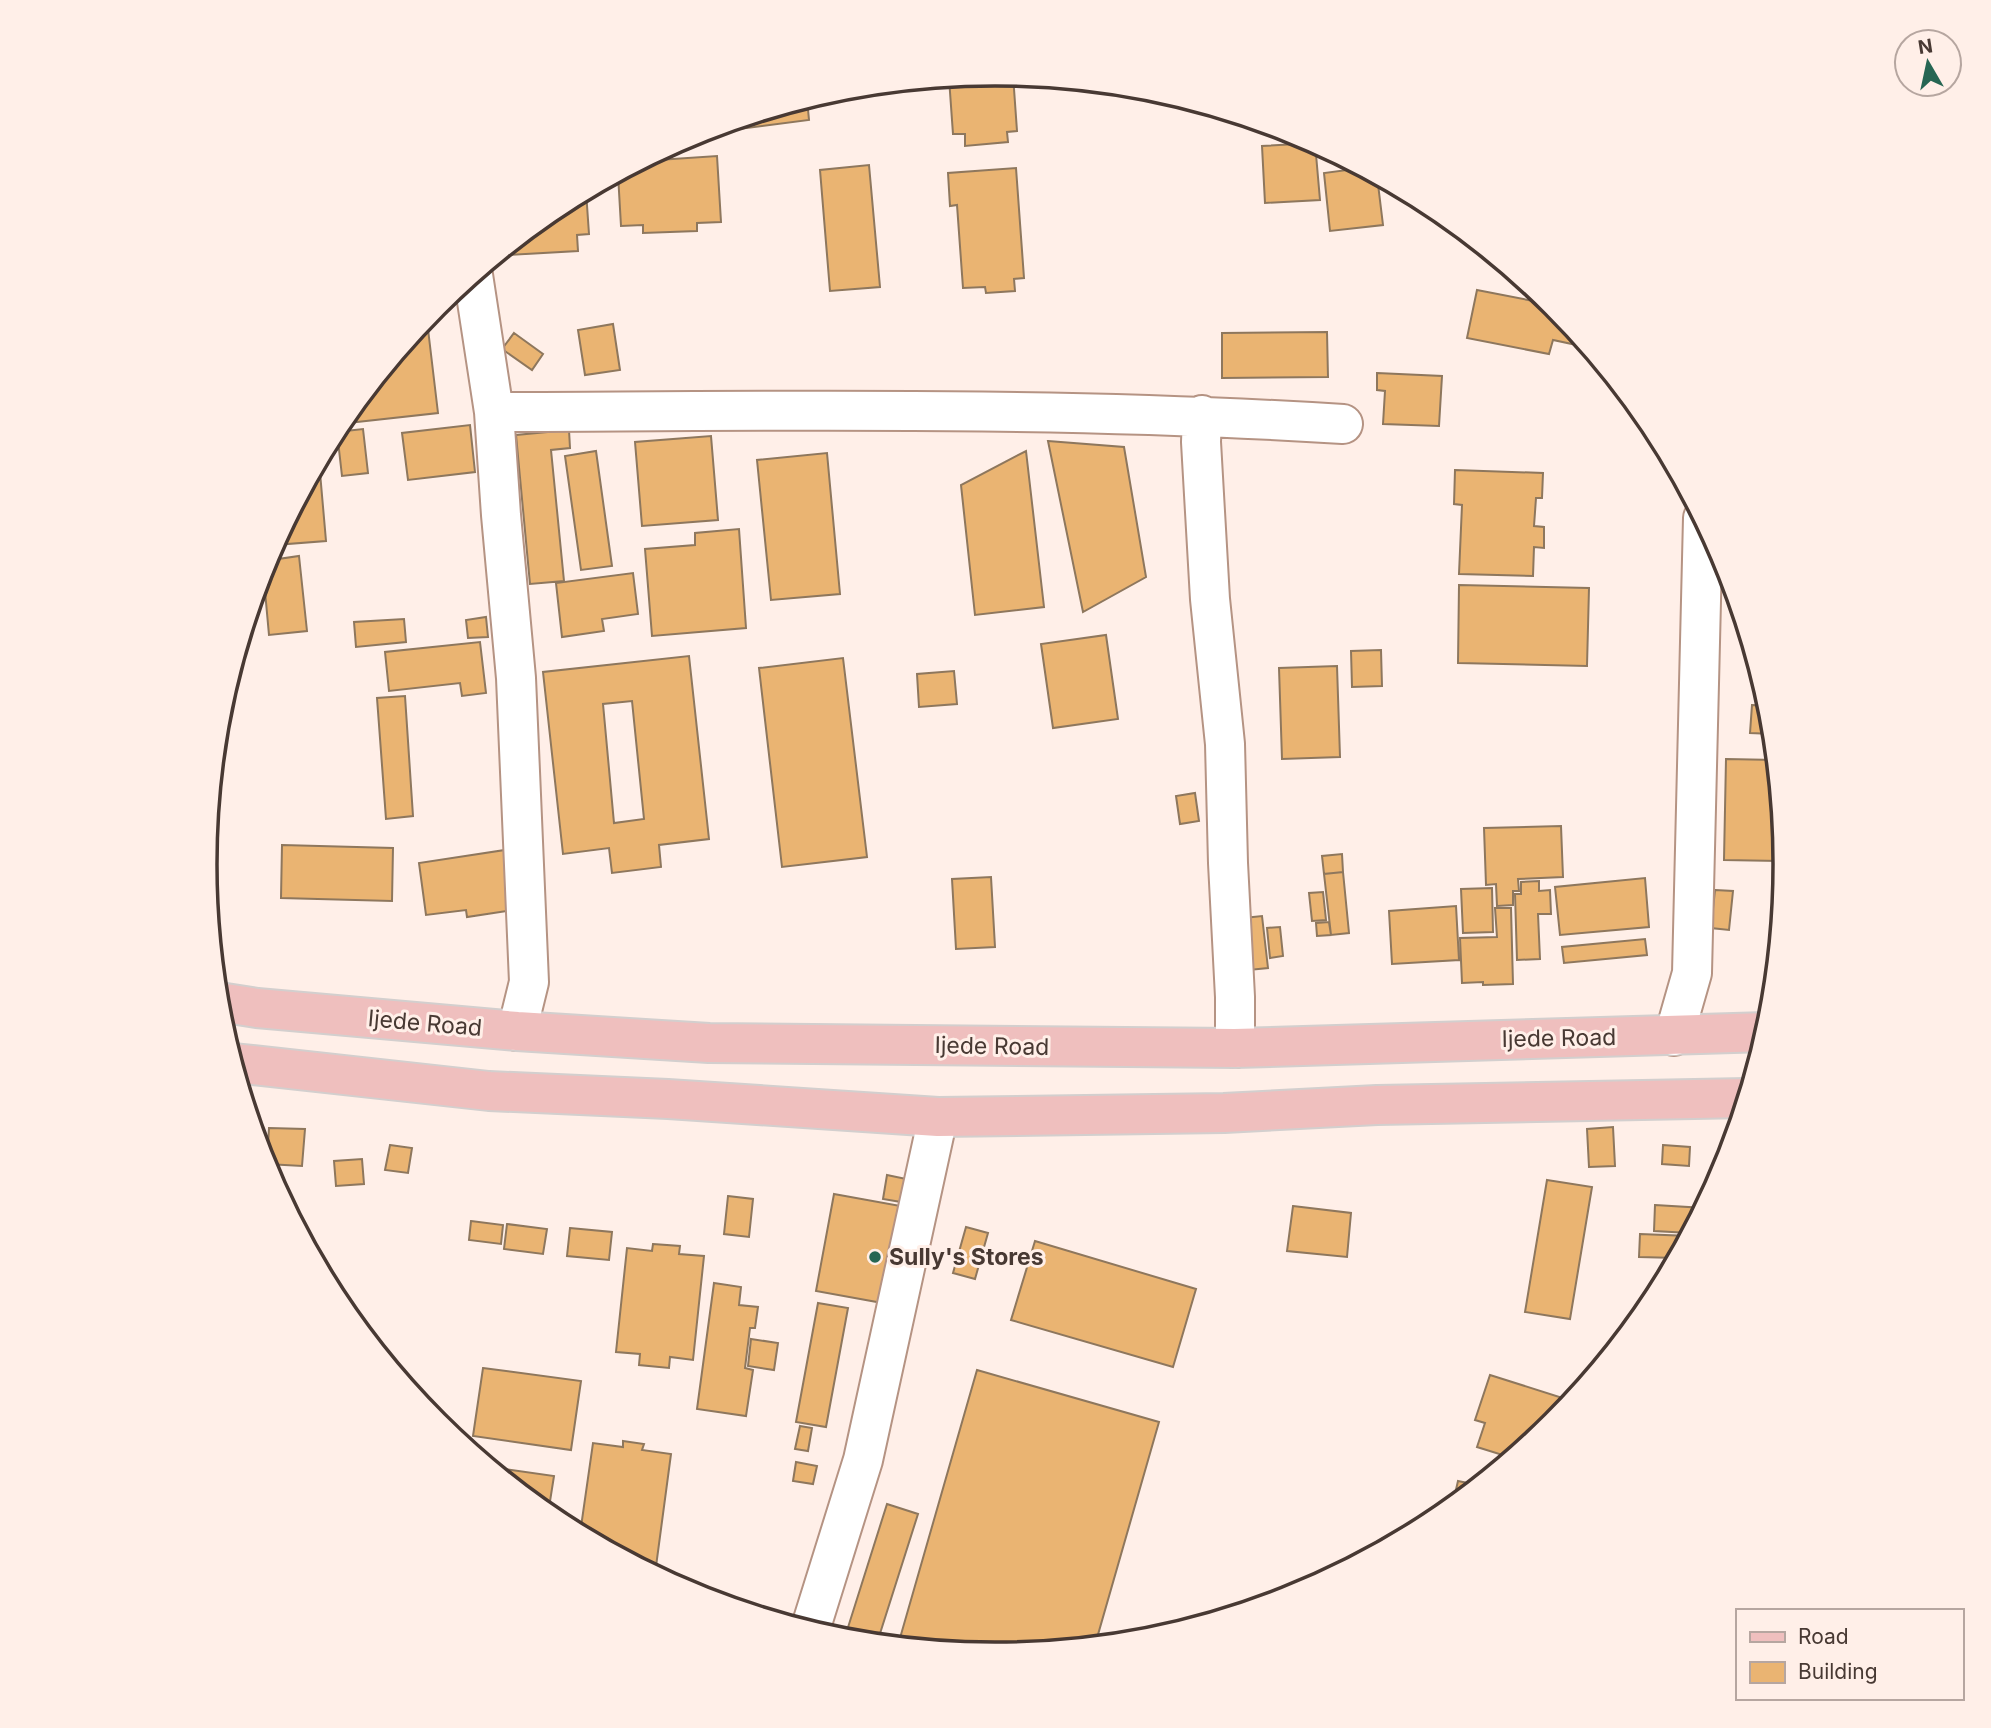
<svg xmlns="http://www.w3.org/2000/svg" width="1991" height="1728" font-family="Inter,sans-serif">
	<rect width="100%" height="100%" fill="#ffefe8"/>
	<!-- building -->
	<path fill="#eab472" stroke="#8e775d" stroke-width="2" fill-rule="evenodd" d="M 996,74 L 1013,75 L 1017,131 L 1007,132 L 1008,142 L 965,146 L 965,134 L 953,134 L 949,78 Z
		M 807,99 L 809,120 L 732,130 L 731,122 Z
		M 1315,143 L 1320,200 L 1265,203 L 1262,146 Z
		M 717,156 L 721,222 L 697,223 L 697,231 L 643,233 L 643,225 L 621,226 L 618,174 L 643,161 Z
		M 869,165 L 880,287 L 830,291 L 820,170 Z
		M 1016,168 L 1024,278 L 1014,279 L 1015,291 L 986,293 L 985,287 L 963,288 L 957,205 L 950,206 L 948,173 Z
		M 1362,168 L 1377,176 L 1383,225 L 1330,231 L 1324,173 Z
		M 586,191 L 589,234 L 577,235 L 578,251 L 506,255 L 506,248 L 557,207 Z
		M 1477,290 L 1554,305 L 1587,344 L 1586,347 L 1553,340 L 1549,354 L 1467,338 Z
		M 613,324 L 620,370 L 585,375 L 578,330 Z
		M 428,329 L 438,413 L 339,424 L 415,331 Z
		M 1327,332 L 1328,377 L 1222,378 L 1222,333 Z
		M 514,333 L 543,354 L 532,370 L 502,349 Z
		M 1377,373 L 1442,376 L 1439,426 L 1383,424 L 1385,391 L 1377,390 Z
		M 470,425 L 475,472 L 408,480 L 402,433 Z
		M 363,429 L 368,473 L 342,476 L 337,432 Z
		M 569,430 L 570,448 L 551,450 L 564,581 L 530,584 L 516,435 Z
		M 711,436 L 718,520 L 642,526 L 635,442 Z
		M 1048,441 L 1124,447 L 1146,577 L 1083,612 Z
		M 596,451 L 612,566 L 581,570 L 565,456 Z
		M 1026,451 L 1044,607 L 975,615 L 961,485 Z
		M 827,453 L 840,594 L 771,600 L 757,460 Z
		M 319,461 L 326,541 L 274,545 Z
		M 1455,470 L 1543,473 L 1542,498 L 1536,498 L 1534,526 L 1544,527 L 1544,548 L 1534,547 L 1533,576 L 1459,574 L 1462,505 L 1454,504 Z
		M 739,529 L 746,628 L 652,636 L 645,549 L 695,545 L 695,533 Z
		M 299,556 L 307,631 L 269,635 L 263,569 L 265,561 Z
		M 633,573 L 638,614 L 602,619 L 604,631 L 562,637 L 556,583 Z
		M 1459,585 L 1589,588 L 1587,666 L 1458,663 Z
		M 486,617 L 488,637 L 468,638 L 466,620 Z
		M 404,619 L 406,642 L 356,647 L 354,622 Z
		M 1106,635 L 1118,719 L 1053,728 L 1041,644 Z
		M 480,642 L 486,693 L 462,696 L 460,683 L 389,691 L 385,652 Z
		M 1381,650 L 1382,686 L 1352,687 L 1351,651 Z
		M 689,656 L 709,839 L 659,845 L 661,867 L 612,873 L 609,848 L 563,854 L 543,672 ZM 632,701 L 644,819 L 614,823 L 603,704 Z
		M 843,658 L 867,857 L 782,867 L 759,668 Z
		M 1337,666 L 1340,757 L 1282,759 L 1279,668 Z
		M 954,671 L 957,704 L 919,707 L 917,674 Z
		M 405,696 L 413,816 L 386,819 L 377,698 Z
		M 1752,705 L 1770,706 L 1773,734 L 1750,733 Z
		M 1726,759 L 1776,760 L 1786,861 L 1724,860 Z
		M 1195,793 L 1199,821 L 1180,824 L 1176,796 Z
		M 1561,826 L 1563,877 L 1518,879 L 1519,891 L 1513,891 L 1513,905 L 1497,906 L 1496,884 L 1486,885 L 1484,828 Z
		M 282,845 L 393,848 L 392,901 L 281,898 Z
		M 505,850 L 514,910 L 467,917 L 466,910 L 426,915 L 419,863 Z
		M 1342,854 L 1343,872 L 1324,874 L 1322,856 Z
		M 1780,865 L 1786,865 L 1780,927 Z
		M 1343,872 L 1349,933 L 1331,935 L 1324,874 Z
		M 991,877 L 995,947 L 956,949 L 952,879 Z
		M 1645,878 L 1649,927 L 1560,935 L 1555,887 Z
		M 1539,881 L 1539,891 L 1550,890 L 1551,914 L 1538,914 L 1540,959 L 1517,960 L 1515,894 L 1521,894 L 1521,882 Z
		M 1492,888 L 1493,932 L 1463,933 L 1461,889 Z
		M 1715,890 L 1733,891 L 1729,930 L 1711,928 Z
		M 1323,892 L 1326,920 L 1312,921 L 1309,893 Z
		M 1456,906 L 1459,960 L 1392,964 L 1389,911 Z
		M 1495,908 L 1511,908 L 1513,984 L 1483,985 L 1483,982 L 1462,983 L 1460,938 L 1497,937 Z
		M 1262,916 L 1268,968 L 1249,970 L 1244,918 Z
		M 1329,922 L 1331,935 L 1317,936 L 1316,923 Z
		M 1280,927 L 1283,956 L 1270,958 L 1267,928 Z
		M 1645,939 L 1647,955 L 1564,963 L 1562,947 Z
		M 1613,1127 L 1615,1166 L 1589,1167 L 1587,1129 Z
		M 269,1128 L 305,1129 L 302,1166 L 267,1164 Z
		M 390,1145 L 412,1148 L 408,1173 L 385,1170 Z
		M 1663,1145 L 1690,1147 L 1689,1166 L 1662,1164 Z
		M 362,1159 L 364,1184 L 336,1186 L 334,1161 Z
		M 887,1175 L 911,1180 L 907,1203 L 883,1199 Z
		M 1547,1180 L 1592,1187 L 1570,1319 L 1525,1312 Z
		M 834,1194 L 906,1207 L 888,1304 L 816,1291 Z
		M 728,1196 L 753,1199 L 749,1237 L 724,1234 Z
		M 1655,1205 L 1704,1208 L 1690,1233 L 1654,1231 Z
		M 1293,1206 L 1351,1213 L 1347,1257 L 1287,1251 Z
		M 471,1221 L 503,1225 L 501,1244 L 469,1240 Z
		M 507,1224 L 547,1229 L 543,1254 L 504,1249 Z
		M 966,1227 L 988,1233 L 975,1279 L 953,1273 Z
		M 570,1228 L 612,1232 L 609,1260 L 567,1256 Z
		M 1640,1234 L 1689,1236 L 1677,1258 L 1639,1257 Z
		M 1035,1241 L 1196,1289 L 1173,1367 L 1011,1320 Z
		M 653,1244 L 680,1246 L 679,1254 L 704,1256 L 693,1360 L 670,1357 L 669,1368 L 639,1365 L 640,1354 L 616,1352 L 627,1248 L 652,1251 Z
		M 714,1283 L 741,1287 L 739,1305 L 758,1307 L 755,1328 L 750,1328 L 745,1368 L 753,1370 L 746,1416 L 697,1409 Z
		M 818,1303 L 848,1308 L 826,1427 L 796,1422 Z
		M 751,1339 L 778,1343 L 774,1370 L 748,1366 Z
		M 483,1368 L 581,1381 L 571,1450 L 473,1436 Z
		M 977,1370 L 1159,1422 L 1095,1645 L 995,1654 L 898,1645 Z
		M 1490,1375 L 1572,1401 L 1554,1423 L 1512,1458 L 1477,1447 L 1485,1423 L 1475,1420 Z
		M 800,1426 L 812,1428 L 808,1451 L 795,1449 Z
		M 623,1441 L 644,1444 L 642,1450 L 671,1454 L 655,1574 L 580,1534 L 593,1443 L 623,1447 Z
		M 796,1462 L 817,1466 L 813,1484 L 793,1481 Z
		M 490,1467 L 554,1476 L 548,1514 Z
		M 1458,1481 L 1478,1485 L 1452,1507 Z
		M 887,1504 L 918,1514 L 877,1643 L 844,1640 Z"/>
	<g fill="none" stroke-linecap="round" stroke-linejoin="round">
		<!-- minor casing -->
		<g stroke="#b59383" stroke-width="42">
			<path id="minor" d="M 473,275 L 494,412 L 501,515 L 516,678 L 529,982 L 517,1031
				M 494,412 C 778,411 1061,406 1343,424
				M 1202,415 L 1201,442 L 1210,599 L 1225,744 L 1228,863 L 1235,997 L 1235,1048
				M 1674,1036 L 1692,973 L 1703,518
				M 810,1630 L 863,1460 L 938,1117"/>
		</g>
		<!-- major casing -->
		<g stroke="#d3cfce" stroke-width="42">
			<path id="major" d="M 219,1002 L 257,1008 L 517,1031 L 709,1043 L 1235,1048 L 1767,1032
				M 234,1063 L 489,1091 L 668,1099 L 938,1117 L 1224,1113 L 1377,1105 L 1747,1098"/>
		</g>
		<!-- minor -->
		<use href="#minor" stroke="#fff" stroke-width="38"/>
		<!-- major -->
		<use href="#major" stroke="#efbfbe" stroke-width="38"/>
	</g>
	<!-- markers -->
	<circle fill="#266653" stroke="#ffefe8" stroke-width="2.5" cx="875" cy="1257" r="7"/>
	<g text-anchor="middle" dominant-baseline="central" stroke-width="6" stroke-linejoin="round" paint-order="stroke">
		<!-- street labels -->
		<g font-size="23" fill="#483933" stroke="#ffefe8">
			<text transform="translate(425 1023) rotate(5)">Ijede Road</text>
			<text transform="translate(1559 1038) rotate(-1)">Ijede Road</text>
			<text transform="translate(992 1046) rotate(1)">Ijede Road</text>
		</g>
		<!-- poi labels -->
		<g font-size="23" font-weight="bold" fill="#483933" stroke="#ffefe8" text-anchor="start">
			<text x="889" y="1257">Sully's Stores</text>
		</g>
	</g>
	<!-- crop -->
	<path d="M0 0H1991V1728H0ZM217 864a778 778 0 1 1 1556 0a778 778 0 1 1-1556 0Z" fill="#ffefe8" fill-rule="evenodd"/>
	<path fill="none" stroke="#483933" stroke-width="3.5" d="M217 864a778 778 0 1 1 1556 0a778 778 0 1 1-1556 0Z"/>
	<!-- legend -->
	<rect x="1736" y="1609" width="228" height="91" fill="#ffefe8" stroke="#b6a6a0" stroke-width="2"/>
	<rect x="1750" y="1632" width="35" height="10" fill="#efbfbe" stroke="#b6a6a0" stroke-width="2"/>
	<text x="1798" y="1644" font-size="21" fill="#483933">Road</text>
	<rect x="1750" y="1662" width="35" height="21" fill="#eab472" stroke="#b6a6a0" stroke-width="2"/>
	<text x="1798" y="1679" font-size="21" fill="#483933">Building</text>
	<!-- north arrow -->
	<g transform="translate(1928 63) rotate(351)"><circle r="33" fill="#ffefe8" stroke="#b6a6a0" stroke-width="2"/>
	<path d="M0-5L12 26L0 18L-12 26Z" fill="#266653"/>
	<text y="-10" font-size="19" font-weight="bold" text-anchor="middle" fill="#483933">N</text>
	</g>
</svg>
